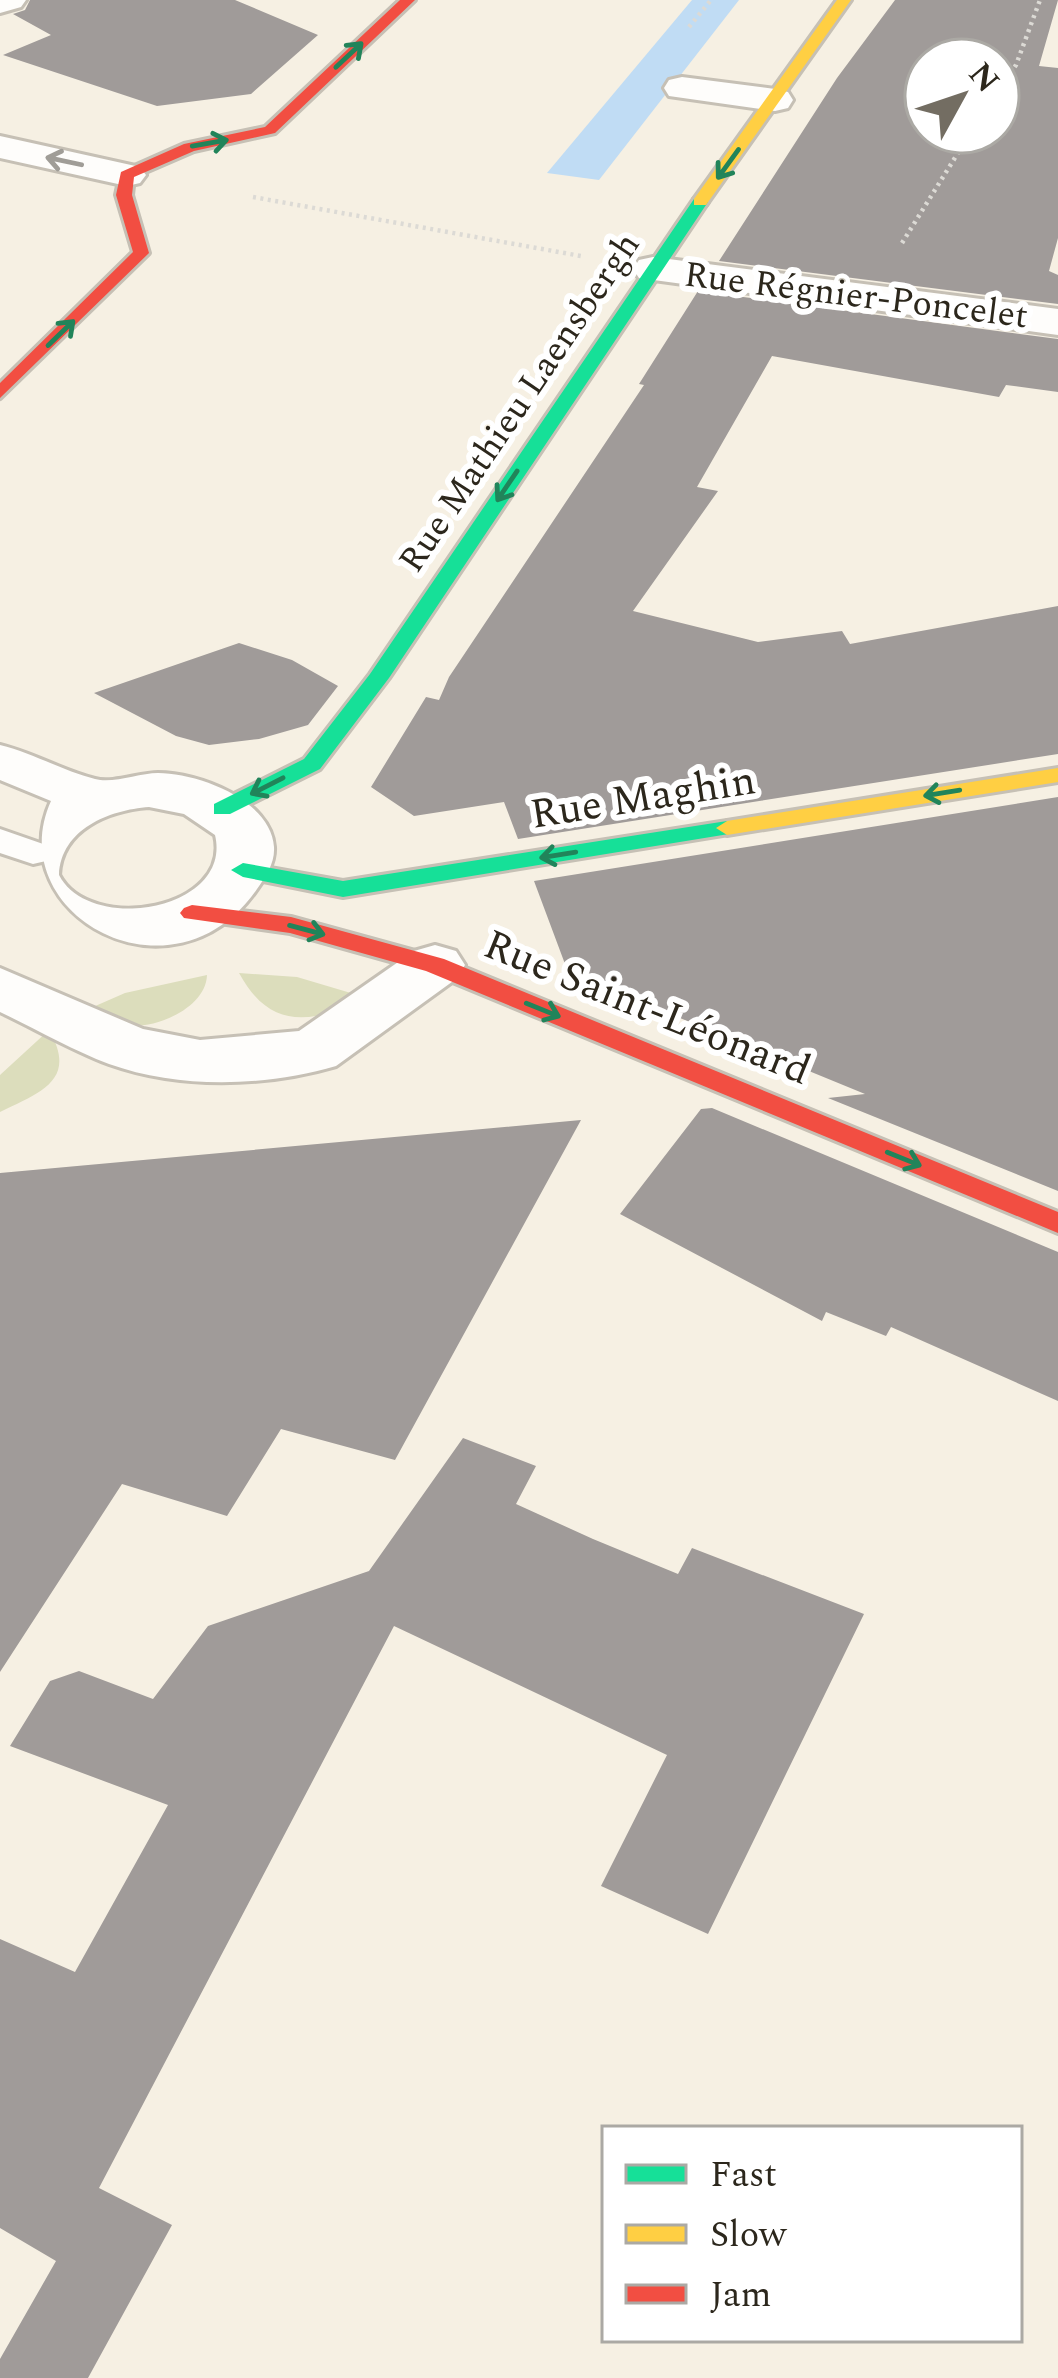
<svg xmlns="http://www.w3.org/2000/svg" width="1058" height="2378" font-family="Spectral,serif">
	<rect width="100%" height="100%" fill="#f6f0e3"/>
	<!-- green -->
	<path fill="#dcddbc" d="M 239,973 L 297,977 L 371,999 C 315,1020 273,1035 239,973 Z
		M 207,975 C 206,1006 162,1026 134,1026 C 116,1026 95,1017 77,1014 L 125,993 Z
		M 49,1030 C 78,1080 41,1092 0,1112 L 0,1075 Z"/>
	<!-- water -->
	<path fill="#c0dcf4" d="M 692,0 L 739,0 L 599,180 L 547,173 Z"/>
	<!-- building -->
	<path fill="#a09b99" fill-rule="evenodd" d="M 30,0 L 235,0 L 318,35 L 251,94 L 157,106 L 3,55 L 51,35 L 13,14 L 25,10 Z
		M 895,0 L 1058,0 L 1039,66 L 1058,68 L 1058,238 L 1049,271 L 1058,275 L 1058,304 L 719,261 L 837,78 ZM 926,60 L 998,60 L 998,132 L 926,132 Z
		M 698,291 L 1058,339 L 1058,392 L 1006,385 L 999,397 L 772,356 L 697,487 L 718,491 L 633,611 L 758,642 L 842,631 L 850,644 L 1058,606 L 1058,754 L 518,839 L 504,802 L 414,816 L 371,787 L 426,697 L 439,700 L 449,677 L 644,385 L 639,384 Z
		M 239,643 L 292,660 L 338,686 L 308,725 L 259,739 L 209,745 L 176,736 L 94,693 Z
		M 1058,797 L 1058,1191 L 828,1098 L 865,1094 L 568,972 L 534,881 Z
		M 712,1108 L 1058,1252 L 1058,1401 L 891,1327 L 886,1336 L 826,1312 L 822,1321 L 620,1214 L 701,1109 Z
		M 581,1120 L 395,1460 L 281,1429 L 227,1516 L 122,1484 L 0,1672 L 0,1173 Z
		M 463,1438 L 536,1466 L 516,1504 L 593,1539 L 678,1574 L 692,1548 L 864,1614 L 708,1934 L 601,1886 L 667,1755 L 394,1626 L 99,2188 L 172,2225 L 88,2378 L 0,2378 L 0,2359 L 56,2261 L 0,2228 L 0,1939 L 75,1972 L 168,1805 L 10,1746 L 50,1681 L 79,1671 L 153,1699 L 208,1626 L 369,1571 Z"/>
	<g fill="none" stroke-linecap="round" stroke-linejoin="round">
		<!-- lane casing -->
		<g stroke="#c6c0b5" stroke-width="6">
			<path id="lane" d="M 0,829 L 46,845 L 51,853 L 46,861 L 33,864 L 0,853 Z"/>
		</g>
		<!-- street casing -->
		<g stroke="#c6c0b5" stroke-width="6">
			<path id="street" d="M 0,0 L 26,0 L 21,7 L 0,13 Z
				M 682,77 L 775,89 L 788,92 L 793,100 L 788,108 L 775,111 L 669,96 L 664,88 L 669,80 Z
				M 0,136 L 140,167 L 146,175 L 140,183 L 127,186 L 0,158 Z
				M 653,257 L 1058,309 L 1058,335 L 639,278 L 633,269 L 639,260 Z
				M 0,745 C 33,753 63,771 95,779 C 113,784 139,773 158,773 C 198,773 271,800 274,847 C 275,863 266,876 257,889 C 173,1011 0,914 51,801 L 0,780 ZM 149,807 L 184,814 L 215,835 C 233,910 90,935 59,875 C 61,829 109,810 149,807 Z
				M 435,945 L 456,951 L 465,965 L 456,979 L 336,1066 C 264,1087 179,1089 109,1064 C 72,1050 36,1029 0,1012 L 0,968 L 143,1029 L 200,1040 L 299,1031 L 414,951 Z"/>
		</g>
		<!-- fast casing -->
		<g stroke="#c6c0b5" stroke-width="6">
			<path id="fast" d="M 694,199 L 708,202 L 389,678 L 320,769 L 230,814 L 214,814 L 214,804 L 304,759 L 370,674 Z
				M 727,821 L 738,828 L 735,833 L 343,897 L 243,877 L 231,870 L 243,863 L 343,881 Z"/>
		</g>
		<!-- slow casing -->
		<g stroke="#c6c0b5" stroke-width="6">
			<path id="slow" d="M 837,0 L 851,0 L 706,205 L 694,205 L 694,199 Z
				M 1058,768 L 1058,782 L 727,835 L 716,828 L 727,821 Z"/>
		</g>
		<!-- jam casing -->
		<g stroke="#c6c0b5" stroke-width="6">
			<path id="jam" d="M 400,0 L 415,0 L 275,133 L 194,151 L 134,177 L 132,195 L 149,253 L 0,398 L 0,383 L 133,252 L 116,195 L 121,172 L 184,144 L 265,127 Z
				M 192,905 L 291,917 L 444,959 L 1058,1212 L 1058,1233 L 426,971 L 290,933 L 184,918 L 180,913 L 184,908 Z"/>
		</g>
		<!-- path -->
		<path stroke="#dcdad5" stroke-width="4.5" stroke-dasharray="3 4.5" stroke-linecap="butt" d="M 689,27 L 711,0
			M 998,92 L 1016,65 L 1040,0
			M 253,197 L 581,256
			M 902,243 L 971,132"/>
		<!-- lane -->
		<use href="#lane" fill="#fefdfb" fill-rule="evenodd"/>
		<!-- street -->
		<use href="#street" fill="#fefdfb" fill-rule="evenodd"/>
		<!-- fast -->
		<use href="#fast" fill="#16e098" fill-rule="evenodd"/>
		<!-- slow -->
		<use href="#slow" fill="#ffcf43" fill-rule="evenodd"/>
		<!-- jam -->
		<use href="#jam" fill="#f24e42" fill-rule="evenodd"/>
	</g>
	<!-- one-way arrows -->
	<defs><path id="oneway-shaft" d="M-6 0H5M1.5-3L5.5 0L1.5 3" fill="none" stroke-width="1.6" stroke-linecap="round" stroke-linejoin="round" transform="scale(3)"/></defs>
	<g stroke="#21845a">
		<use href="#oneway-shaft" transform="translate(349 55) rotate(-43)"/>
		<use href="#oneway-shaft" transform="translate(210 143) rotate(-10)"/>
		<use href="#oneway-shaft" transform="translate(728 164) rotate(126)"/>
		<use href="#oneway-shaft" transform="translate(61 333) rotate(-44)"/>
		<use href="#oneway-shaft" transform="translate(507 486) rotate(124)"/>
		<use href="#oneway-shaft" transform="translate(267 786) rotate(153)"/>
		<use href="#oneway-shaft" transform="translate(942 793) rotate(171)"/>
		<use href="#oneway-shaft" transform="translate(558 855) rotate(171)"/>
		<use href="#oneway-shaft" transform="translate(307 930) rotate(15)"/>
		<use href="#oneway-shaft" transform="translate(543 1010) rotate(22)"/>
		<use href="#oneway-shaft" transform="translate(904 1159) rotate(22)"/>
	</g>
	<use stroke="#a09d97" href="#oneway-shaft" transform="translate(64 161) rotate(-168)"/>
	<g text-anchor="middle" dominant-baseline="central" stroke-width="12" stroke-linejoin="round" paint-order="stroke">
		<!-- far-street labels -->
		<g font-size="36" fill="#2c271c" stroke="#fff">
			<text transform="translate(856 296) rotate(7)">Rue Régnier-Poncelet</text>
			<text transform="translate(520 403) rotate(-56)">Rue Mathieu Laensbergh</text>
		</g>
		<!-- street labels -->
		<g font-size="42" fill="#2c271c" stroke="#fff">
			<text transform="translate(643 798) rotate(-9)">Rue Maghin</text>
			<text transform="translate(647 1008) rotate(22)">Rue Saint-Léonard</text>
		</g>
	</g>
	<!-- legend -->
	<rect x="602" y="2126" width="420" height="216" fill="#ffffff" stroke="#aba9a4" stroke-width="3"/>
	<rect x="626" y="2165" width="60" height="18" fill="#16e098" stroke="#aba9a4" stroke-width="3"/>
	<text x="710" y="2186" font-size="36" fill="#2c271c">Fast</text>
	<rect x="626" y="2225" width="60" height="18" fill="#ffcf43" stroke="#aba9a4" stroke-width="3"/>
	<text x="710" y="2246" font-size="36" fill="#2c271c">Slow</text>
	<rect x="626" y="2285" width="60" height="18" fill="#f24e42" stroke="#aba9a4" stroke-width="3"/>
	<text x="710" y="2306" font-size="36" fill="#2c271c">Jam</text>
	<!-- north arrow -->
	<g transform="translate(962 96) rotate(50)"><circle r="57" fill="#ffffff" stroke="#aba9a4" stroke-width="3"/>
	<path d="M0-9L21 45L0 30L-21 45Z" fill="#736d62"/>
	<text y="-18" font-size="33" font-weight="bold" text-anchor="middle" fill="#2c271c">N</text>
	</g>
</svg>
